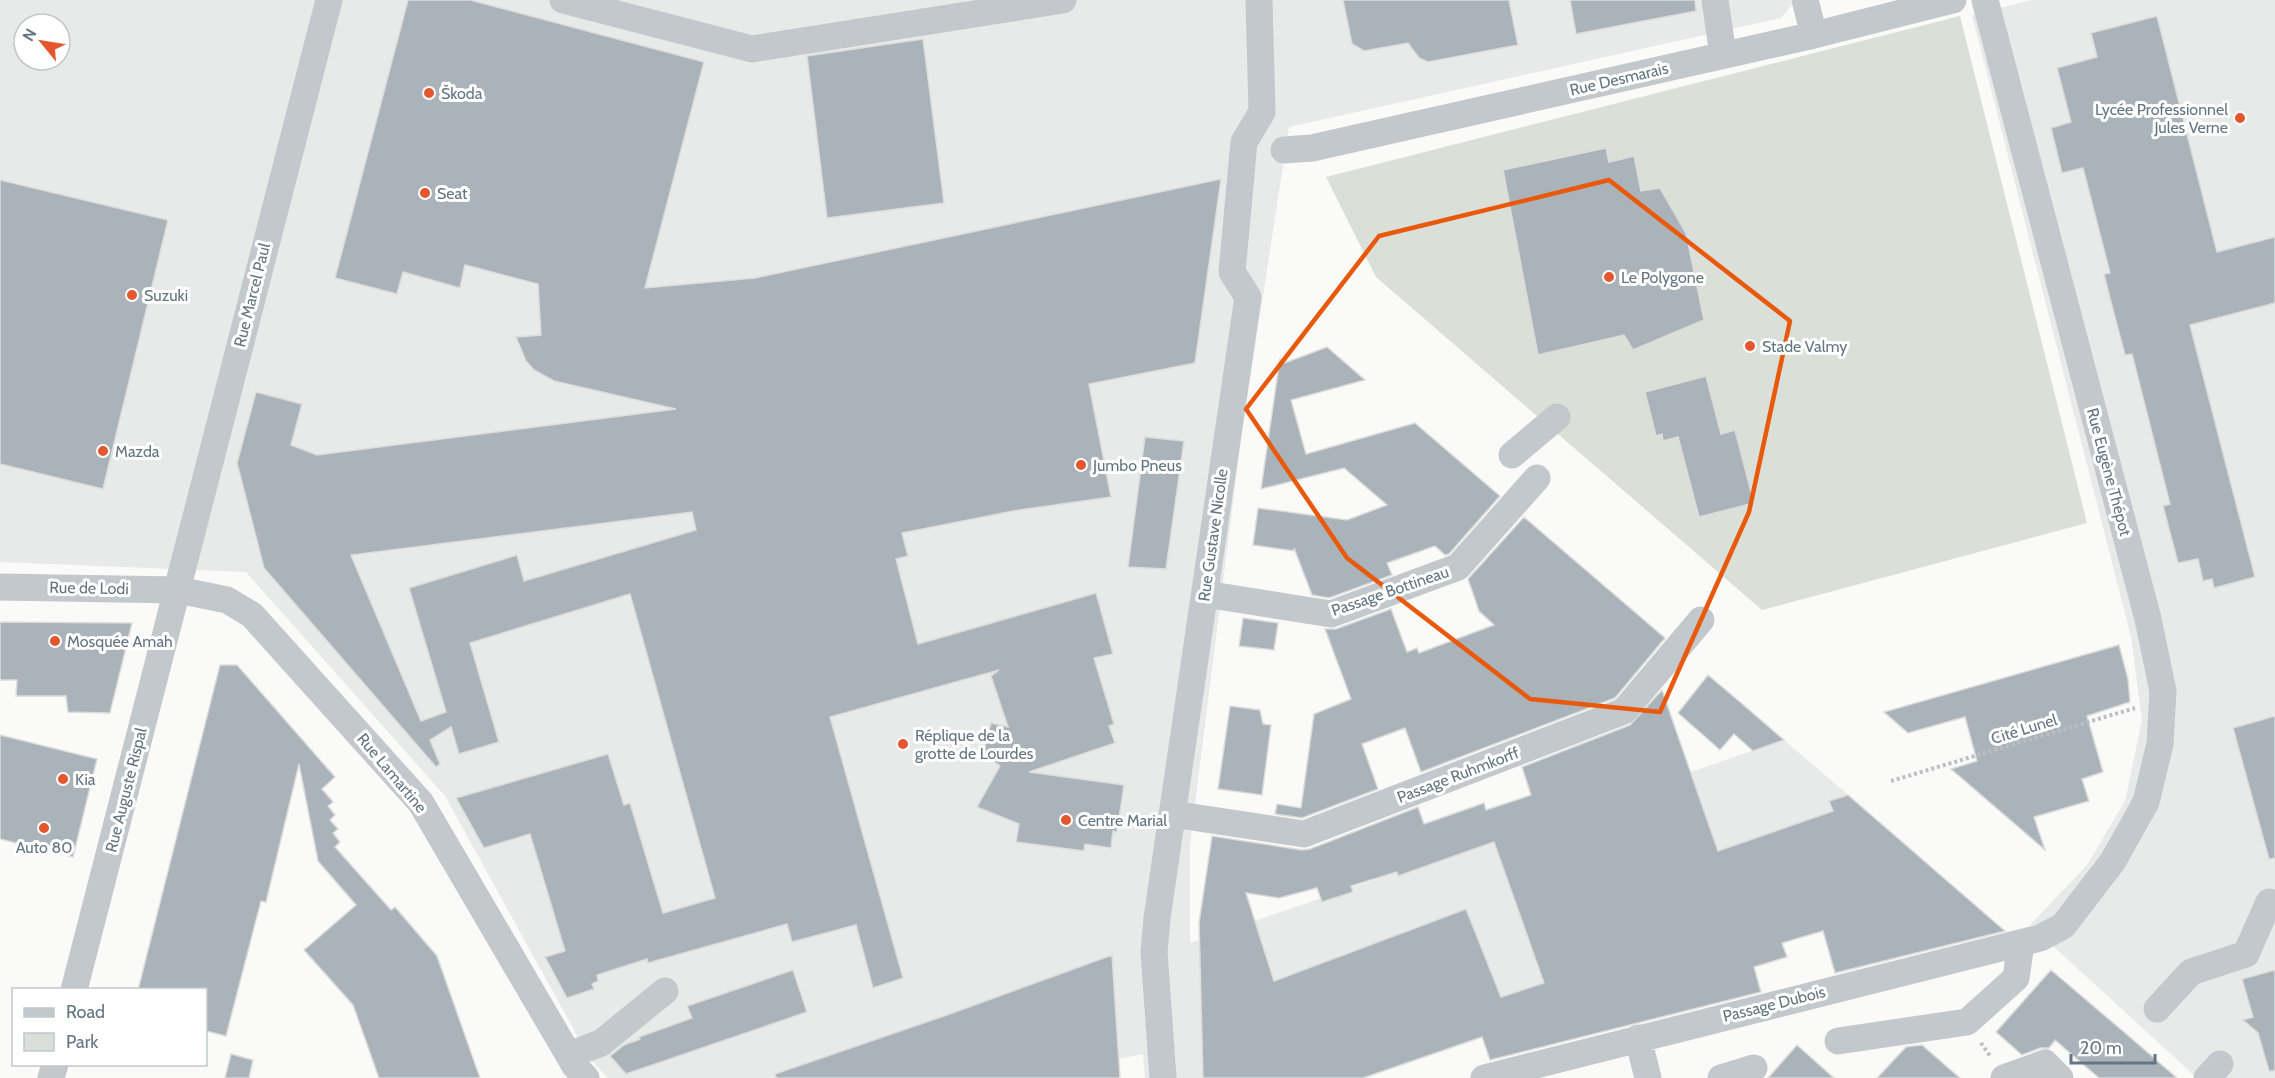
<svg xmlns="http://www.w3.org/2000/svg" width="2275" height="1078" font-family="Cabin,sans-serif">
	<rect width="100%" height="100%" fill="#fafaf8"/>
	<!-- built -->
	<path fill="#e8e9e9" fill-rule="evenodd" d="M 0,0 L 1790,0 L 1792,5 L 1781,18 L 1289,127 L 1242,432 L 1190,844 L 1190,943 L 1784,740 L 1916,853 L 1272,1078 L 1145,1078 L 1143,1054 L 1119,1059 L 1061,1078 L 608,1078 L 590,1059 L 445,796 L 246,572 L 0,562 ZM 24,24 L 60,24 L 60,60 L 24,60 Z
		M 2031,0 L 2275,0 L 2275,1078 L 2197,1078 L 2030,925 L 2087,865 L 2125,801 L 2142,720 L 2131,637 L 1972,15 Z"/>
	<!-- green -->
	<path fill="#dadfd7" d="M 1960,16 L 2087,523 L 1762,610 L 1376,277 L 1326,177 Z"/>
	<!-- building -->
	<path fill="#aab3b9" stroke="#dcdcda" stroke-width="1.5" fill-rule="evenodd" d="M 408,0 L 470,0 L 704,62 L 645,288 L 755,278 L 1221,179 L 1195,363 L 1089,384 L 1111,497 L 1013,511 L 902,533 L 908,556 L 896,559 L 918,644 L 1096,593 L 1113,654 L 1094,658 L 1114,724 L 1109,726 L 1115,743 L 1029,772 L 1124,785 L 1117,832 L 1113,831 L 1111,848 L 1085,844 L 1084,851 L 1016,842 L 1019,824 L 977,807 L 1000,766 L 983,753 L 991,723 L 1008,727 L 991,676 L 999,670 L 830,717 L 903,978 L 873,988 L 856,925 L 792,942 L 787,924 L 648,963 L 647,959 L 597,975 L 598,981 L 592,984 L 594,989 L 567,998 L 545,957 L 565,951 L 530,834 L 484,848 L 456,798 L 608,754 L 624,805 L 630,803 L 663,913 L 715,898 L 630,594 L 470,643 L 499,742 L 459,754 L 451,727 L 430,740 L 440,764 L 436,767 L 264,568 L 237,463 L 256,392 L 302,404 L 291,445 L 317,455 L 676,409 L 554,381 L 534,370 L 526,361 L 516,337 L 541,335 L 538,284 L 465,265 L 460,288 L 403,272 L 397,294 L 335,278 ZM 692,512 L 696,530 L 524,581 L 517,555 L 409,588 L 446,712 L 421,721 L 351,555 Z
		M 1343,0 L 1509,0 L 1518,45 L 1428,62 L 1419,58 L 1408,43 L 1364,51 L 1352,44 Z
		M 1570,0 L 1695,0 L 1696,11 L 1576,34 Z
		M 2157,16 L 2217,252 L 2275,237 L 2275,303 L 2190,325 L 2255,577 L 2214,588 L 2212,579 L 2203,581 L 2198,559 L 2178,563 L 2163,506 L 2170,504 L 2132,354 L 2125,355 L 2111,302 L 2104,274 L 2110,273 L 2083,168 L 2062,173 L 2051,128 L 2071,122 L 2057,68 L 2097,57 L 2091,33 Z
		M 923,39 L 944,203 L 827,218 L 807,56 Z
		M 1606,148 L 1609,162 L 1634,156 L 1641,191 L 1660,188 L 1686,233 L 1704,320 L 1633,350 L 1624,335 L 1538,355 L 1503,170 Z
		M 0,180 L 168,220 L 103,489 L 0,464 Z
		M 1327,347 L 1365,380 L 1291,400 L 1306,454 L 1415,423 L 1500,496 L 1449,554 L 1445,555 L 1435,546 L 1387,563 L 1392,575 L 1329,598 L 1312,595 L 1294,548 L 1294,551 L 1253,545 L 1258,508 L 1347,520 L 1387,505 L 1344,468 L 1261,489 L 1280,358 L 1282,364 Z
		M 1706,376 L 1721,434 L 1735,430 L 1754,503 L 1699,517 L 1678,437 L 1663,441 L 1662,434 L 1656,436 L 1645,392 Z
		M 1145,437 L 1184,441 L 1166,569 L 1128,567 Z
		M 1524,517 L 1665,638 L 1615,698 L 1421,772 L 1405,728 L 1362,744 L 1378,789 L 1302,818 L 1275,814 L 1277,804 L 1301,808 L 1314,714 L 1351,699 L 1325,629 L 1336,629 L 1391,609 L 1407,652 L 1417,648 L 1419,653 L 1494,625 L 1479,611 L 1468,579 Z
		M 1243,618 L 1278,623 L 1274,650 L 1239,646 Z
		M 0,622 L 132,623 L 110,713 L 68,712 L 66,696 L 16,696 L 17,680 L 0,680 Z
		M 2119,645 L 2128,679 L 2130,702 L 2087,716 L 2103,772 L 2082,779 L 2089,801 L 2034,817 L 2045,850 L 1951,769 L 1977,761 L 1965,717 L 1908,733 L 1884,712 Z
		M 220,665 L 237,665 L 335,777 L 322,789 L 333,802 L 328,806 L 335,815 L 330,820 L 338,829 L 333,833 L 340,842 L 335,847 L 391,910 L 395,907 L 437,956 L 480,1078 L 379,1078 L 353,1005 L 304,950 L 356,905 L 318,861 L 299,764 L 266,902 L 261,901 L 226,1036 L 206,1031 L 206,990 L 138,990 Z
		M 1708,675 L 1740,702 L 1784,740 L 1753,751 L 1734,734 L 1720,750 L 1678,713 Z
		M 1662,690 L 1718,851 L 1833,811 L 1829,801 L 1848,795 L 2005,931 L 1835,973 L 1823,931 L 1782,943 L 1787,957 L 1754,967 L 1761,992 L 1490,1060 L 1482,1037 L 1363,1078 L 1203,1078 L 1199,923 L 1212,836 L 1302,850 L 1310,849 L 1418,807 L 1424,824 L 1484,803 L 1486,810 L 1531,795 L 1522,767 L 1630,725 ZM 1494,842 L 1544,983 L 1501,997 L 1466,909 L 1274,981 L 1246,893 L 1279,898 L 1317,888 L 1322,902 L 1353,892 L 1351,886 L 1397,872 L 1398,876 Z
		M 1230,706 L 1260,710 L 1263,724 L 1271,725 L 1262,795 L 1218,789 Z
		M 2275,716 L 2275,858 L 2269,859 L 2233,728 Z
		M 0,735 L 97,759 L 73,857 L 0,839 Z
		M 1112,955 L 1120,1078 L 776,1078 L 775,1074 L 947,1015 Z
		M 793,970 L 807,1012 L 626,1074 L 610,1056 L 624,1045 L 640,1039 L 639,1037 L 692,1018 L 687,1006 Z
		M 2051,970 L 2131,1038 L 2177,1078 L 2099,1078 L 2055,1040 L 2049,1048 L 2040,1048 L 2022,1055 L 1996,1032 Z
		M 2275,970 L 2275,1071 L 2269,1071 L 2258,1033 L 2243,1020 L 2253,1017 L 2242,979 Z
		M 1797,1045 L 1834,1078 L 1768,1078 Z
		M 1922,1045 L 1960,1078 L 1877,1078 L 1906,1047 Z
		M 231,1054 L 253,1060 L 249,1078 L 225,1078 Z"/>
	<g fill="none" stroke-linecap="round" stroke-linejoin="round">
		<!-- path -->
		<path stroke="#bbbfc2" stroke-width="4" stroke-dasharray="3 3" stroke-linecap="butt" d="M 1891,781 L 2135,708
			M 1981,1043 L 1990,1056"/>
		<!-- minor -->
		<path stroke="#c3c8cc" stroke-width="27" d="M 563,0 L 752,49 L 1063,0
			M 1715,0 L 1723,55
			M 1805,0 L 1814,35
			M 1284,150 L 1312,148 L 1814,35 L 1953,0
			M 1512,455 L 1557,417
			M 0,587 L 178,590 L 227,600 L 252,615 L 421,803 L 575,1066 L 586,1078
			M 1205,594 L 1331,614 L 1458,567 L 1537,478
			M 1172,814 L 1304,834 L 1624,711 L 1701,620
			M 74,990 L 329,0
			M 2157,1009 L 2191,972 L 2246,954 L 2269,902
			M 1638,1038 L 1648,1078
			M 1838,1041 L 1967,1022 L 2016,978 L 2021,943
			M 569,1055 L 601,1043 L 665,991
			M 51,1078 L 55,1064
			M 1163,1078 L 1154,952 L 1157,918 L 1248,297 L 1232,272 L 1244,142 L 1262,112 L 1259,0
			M 1484,1078 L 2040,938 L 2063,926 L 2113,861 L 2146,802 L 2160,744 L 2163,691 L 2148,619 L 1985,0
			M 1721,1078 L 1754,1068
			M 2004,1078 L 2045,1063 L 2060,1078
			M 2207,1078 L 2220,1064"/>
	</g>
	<!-- marked area -->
	<path fill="none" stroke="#e8590c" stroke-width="4.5" stroke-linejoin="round" d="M 1609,180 L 1790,321 L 1749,512 L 1660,712 L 1530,699 L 1347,558 L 1246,409 L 1379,236 Z"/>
	<!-- markers -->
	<g fill="#e4572e" stroke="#fff" stroke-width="2">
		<circle cx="429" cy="93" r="6"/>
		<circle cx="2240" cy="118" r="6"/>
		<circle cx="425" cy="193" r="6"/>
		<circle cx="1609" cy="277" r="6"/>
		<circle cx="132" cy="295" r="6"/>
		<circle cx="1750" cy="346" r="6"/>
		<circle cx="103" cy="451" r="6"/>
		<circle cx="1081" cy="465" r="6"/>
		<circle cx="55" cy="641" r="6"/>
		<circle cx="903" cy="744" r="6"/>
		<circle cx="63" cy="779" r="6"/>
		<circle cx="1066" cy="820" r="6"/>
		<circle cx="44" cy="828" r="6"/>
	</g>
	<g text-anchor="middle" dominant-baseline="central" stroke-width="6" stroke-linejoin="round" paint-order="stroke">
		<!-- street labels -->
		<g font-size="16" fill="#657683" stroke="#fff">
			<text transform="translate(1619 79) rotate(-13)">Rue Desmarais</text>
			<text transform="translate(252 295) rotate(-76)">Rue Marcel Paul</text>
			<text transform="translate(2109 472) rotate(75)">Rue Eugène Thépot</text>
			<text transform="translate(1213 535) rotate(-82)">Rue Gustave Nicolle</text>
			<text transform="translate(89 588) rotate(1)">Rue de Lodi</text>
			<text transform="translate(1390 591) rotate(-19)">Passage Bottineau</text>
			<text transform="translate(2024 729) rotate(-17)">Cité Lunel</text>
			<text transform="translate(392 773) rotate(50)">Rue Lamartine</text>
			<text transform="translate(1458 775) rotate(-21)">Passage Ruhmkorff</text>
			<text transform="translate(126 790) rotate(-76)">Rue Auguste Rispal</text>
			<text transform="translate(1774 1004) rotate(-14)">Passage Dubois</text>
		</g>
		<!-- poi labels -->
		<g font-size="16" fill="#657683" stroke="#fff" text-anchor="start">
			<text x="441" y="93">Škoda</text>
			<text x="2228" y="109" text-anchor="end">Lycée Professionnel<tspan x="2228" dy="18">Jules Verne</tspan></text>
			<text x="437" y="193">Seat</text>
			<text x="1621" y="277">Le Polygone</text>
			<text x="144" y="295">Suzuki</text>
			<text x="1762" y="346">Stade Valmy</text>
			<text x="115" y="451">Mazda</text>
			<text x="1093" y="465">Jumbo Pneus</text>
			<text x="67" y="641">Mosquée Amah</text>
			<text x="915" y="735">Réplique de la<tspan x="915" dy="18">grotte de Lourdes</tspan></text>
			<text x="75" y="779">Kia</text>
			<text x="1078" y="820">Centre Marial</text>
			<text x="44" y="847" text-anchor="middle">Auto 80</text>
		</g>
	</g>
	<!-- legend -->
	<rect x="12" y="988" width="195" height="78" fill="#ffffff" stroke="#c1c8cd" stroke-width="1.5"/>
	<rect x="24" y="1008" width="30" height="9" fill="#c3c8cc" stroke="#c1c8cd" stroke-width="1.5"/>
	<text x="66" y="1018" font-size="18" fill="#657683">Road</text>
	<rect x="24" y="1033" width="30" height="18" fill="#dadfd7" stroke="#c1c8cd" stroke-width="1.5"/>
	<text x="66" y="1048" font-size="18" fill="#657683">Park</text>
	<!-- north arrow -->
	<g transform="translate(42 42) rotate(300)"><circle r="28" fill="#ffffff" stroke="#c1c8cd" stroke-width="1.5"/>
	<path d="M0-4.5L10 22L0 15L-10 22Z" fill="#e4572e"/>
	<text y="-9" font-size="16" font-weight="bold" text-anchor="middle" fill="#657683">N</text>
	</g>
	<!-- scale -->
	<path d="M2071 1054v9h84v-9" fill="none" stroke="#657683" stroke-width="3"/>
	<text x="2080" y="1054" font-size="18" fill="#657683" stroke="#ffffff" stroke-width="4.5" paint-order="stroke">20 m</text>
</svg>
